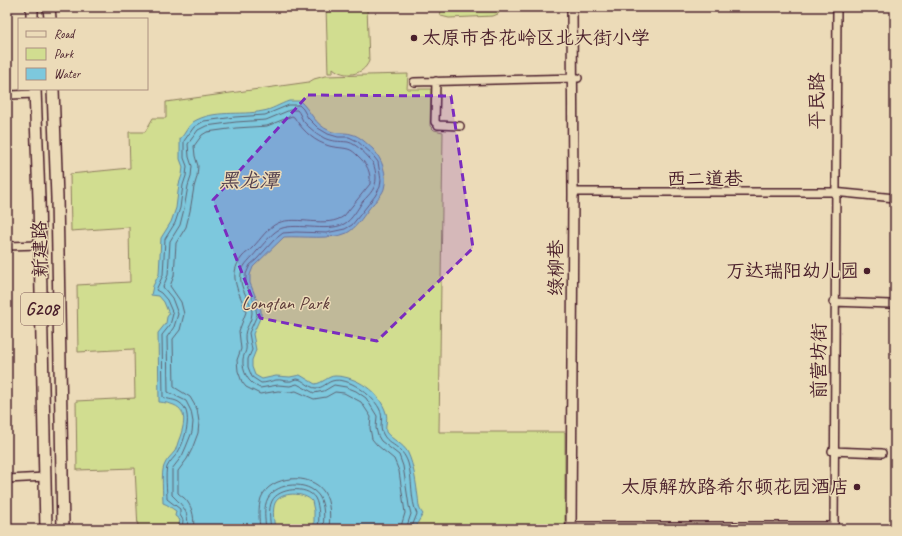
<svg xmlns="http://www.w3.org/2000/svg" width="902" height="536" font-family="Caveat,'LXGW WenKai TC',sans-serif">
	<rect width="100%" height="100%" fill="#ecdbb8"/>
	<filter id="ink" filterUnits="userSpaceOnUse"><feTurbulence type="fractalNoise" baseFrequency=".025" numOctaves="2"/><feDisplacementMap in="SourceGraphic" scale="8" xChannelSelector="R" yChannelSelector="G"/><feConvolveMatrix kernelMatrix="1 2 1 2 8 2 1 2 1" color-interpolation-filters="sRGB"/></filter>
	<g filter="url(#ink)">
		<!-- green -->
		<path fill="#d1dd90" stroke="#8e7e5e" d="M 326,7 L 367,7 L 369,61 C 363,76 344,78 333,68 L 333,73 L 328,73 Z
			M 439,7 L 502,7 L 498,14 L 493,16 L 449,18 L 441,16 Z
			M 408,74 L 407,89 L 431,89 L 430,126 L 434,130 L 443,132 L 439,432 L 565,432 L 565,529 L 138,529 L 135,468 L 77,470 L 76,401 L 135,398 L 134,349 L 78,352 L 77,285 L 130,282 L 129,227 L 71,231 L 70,174 L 130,168 L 129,132 L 145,132 L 153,118 L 166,118 L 166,102 L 309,82 L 314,79 L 325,76 Z"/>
		<!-- water -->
		<path fill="#7dc8dd" stroke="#698496" d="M 289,101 L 300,101 C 311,111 314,124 330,131 C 337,134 344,132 351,134 C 360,136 366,143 373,149 C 382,159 388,175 384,189 C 381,197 373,203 368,210 C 362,218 356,228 347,233 C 332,240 302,236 284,237 L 253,267 L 250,275 L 250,283 L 261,310 L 261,316 L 253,334 L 256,350 L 252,360 L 252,367 L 255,375 L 262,379 L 276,376 L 290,377 L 300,375 L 315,384 C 323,383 328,376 335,376 C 356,376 380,392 386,413 C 388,419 385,425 386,432 C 392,440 404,444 408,453 C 414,466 416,483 418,497 C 419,504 418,508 423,514 L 418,522 L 416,529 L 314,529 L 314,511 L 312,501 C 304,492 281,491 275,503 C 272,510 274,522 275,529 L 178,529 L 180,520 L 175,516 L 176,511 C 171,508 169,505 163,503 C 163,495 161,472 164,466 C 166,460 171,456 175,451 C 177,447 178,441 180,437 C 188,414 184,404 159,402 L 158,333 L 166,323 L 167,317 L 169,314 L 164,302 L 159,296 L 151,295 L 153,286 L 159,274 L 161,238 L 171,222 L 176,208 L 179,184 L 182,175 L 183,167 L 180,159 L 180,139 C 185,134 188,126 193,122 C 214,109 240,116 263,111 C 271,110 280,104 289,101 Z"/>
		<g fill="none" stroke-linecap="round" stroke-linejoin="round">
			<!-- shore -->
			<path stroke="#5e6372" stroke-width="1" d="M 182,529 L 183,520 L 180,515 L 180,509 L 167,499 C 167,491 165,474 167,467 C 169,462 175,457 178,452 C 185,441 194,412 180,403 C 175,399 168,400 163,397 L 162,335 L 170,325 L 173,314 L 167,300 L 161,293 L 156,290 L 163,275 L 165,239 L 175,223 L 180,208 L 183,185 L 186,176 L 187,166 L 184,158 L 184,141 L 194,127 L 204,121 L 235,117 L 265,115 L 289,105 L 299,105 L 303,109 L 308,118 L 318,128 L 328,134 L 338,137 L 349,137 L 357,141 L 371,153 L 378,162 L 381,180 L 380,187 L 375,196 L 352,225 L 345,229 L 326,233 L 296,232 L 283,233 L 274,240 L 257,259 L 250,265 L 246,274 L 246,284 L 255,304 L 257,315 L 249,333 L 252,350 L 248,359 L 248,367 L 252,377 L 261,383 C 266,383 271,381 276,380 C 281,379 286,382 291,381 C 294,380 294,379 297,379 C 303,379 309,388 316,388 C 323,388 326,383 332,381 C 348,376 372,395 379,408 C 385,418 378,426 383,434 C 389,446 402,445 408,463 C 413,479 410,500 417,514 L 413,524 L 412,529
				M 187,529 C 190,512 183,506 172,495 L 172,469 L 182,456 L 186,447 L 192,432 L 193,422 L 191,411 L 186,401 L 168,392 L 167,337 L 174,327 L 178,314 L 172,298 L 163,287 L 168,275 L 170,241 L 180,225 L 184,209 L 188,186 L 191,177 L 192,166 L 189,157 L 188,144 L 198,130 L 206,126 L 236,122 L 266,120 L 290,110 L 297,110 C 300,113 301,117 303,121 C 309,128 317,134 324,138 C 332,142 339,141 348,142 C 357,144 368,156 373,163 C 375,168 376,173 376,178 C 376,188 370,194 363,201 C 358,208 352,220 344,224 C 327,233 292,221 278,230 C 270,235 264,244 257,251 C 251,259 244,263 241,273 C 238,290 253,302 252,313 C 251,327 242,327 246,345 C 247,351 244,353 243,359 C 242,372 248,383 260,388 L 278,385 L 290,386 L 297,384 L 314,393 L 324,391 L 334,385 L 346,387 L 356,391 L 366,398 L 377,416 L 376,428 L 378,436 L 381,441 L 399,455 L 403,466 L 409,506 L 411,514 L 408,523 L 407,529
				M 193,529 C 195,520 193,509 187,501 C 185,498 181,496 178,493 L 178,471 L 187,459 L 192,449 L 198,433 L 199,422 L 197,409 L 190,397 L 174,387 L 173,339 L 180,330 L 184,314 L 181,302 L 170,286 L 174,276 L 176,243 L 186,227 L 190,211 L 194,187 L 197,177 L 198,166 L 195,156 L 194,146 L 202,135 L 207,132 L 236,128 L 267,126 L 292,116 L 294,117 C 301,128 311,139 324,144 C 332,148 340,147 348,149 C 352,150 355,153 358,156 C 367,164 371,172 370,184 L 344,216 C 327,229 297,215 278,223 C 267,228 261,239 253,247 C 250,251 245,253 242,257 C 226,276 241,294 246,312 L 239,331 L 241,349 L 237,360 L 238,371 L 242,382 L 246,387 L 260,394 L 278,391 L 290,392 L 296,391 L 314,399 L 326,397 L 335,392 L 344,393 L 361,402 L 371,417 L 370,428 L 372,439 L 377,445 L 394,459 L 399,471 L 405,513 L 402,523 L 401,529
				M 260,529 C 259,519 258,508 261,498 C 270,475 311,472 324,492 C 331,503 330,517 329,529
				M 266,529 C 265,520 263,507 268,498 C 277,482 308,480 319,496 C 325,505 324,519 323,529
				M 271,529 C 270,521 268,509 272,501 C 278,488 307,485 315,498 C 320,507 319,520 318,529"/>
			<!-- minor casing -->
			<g stroke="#4a1f2b" stroke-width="10">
				<path id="minor" d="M 436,81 L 435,122 L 438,125 L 460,126
					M 414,82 L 578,78
					M 11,95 L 35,94
					M 573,192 L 833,192 L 895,198
					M 7,246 L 40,245
					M 833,302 L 890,304
					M 832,451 L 882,453
					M 7,479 L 45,477
					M 571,526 L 831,526 L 834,528
					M 834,529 L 837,7"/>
			</g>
			<!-- tertiary casing -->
			<g stroke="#4a1f2b" stroke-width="12">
				<path id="tertiary" d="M 571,529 L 573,194 L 572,7"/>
			</g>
			<!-- primary casing -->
			<g stroke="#4a1f2b" stroke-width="14">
				<path id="primary" d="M 32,7 L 32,19
					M 49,7 L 50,19
					M 35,89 L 39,199 L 46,529
					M 53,89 L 57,198 L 63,529"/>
			</g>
			<!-- minor -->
			<use href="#minor" stroke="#ecdbb8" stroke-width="7"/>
			<!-- tertiary -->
			<use href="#tertiary" stroke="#ecdbb8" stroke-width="9"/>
			<!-- primary -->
			<use href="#primary" stroke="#ecdbb8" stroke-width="11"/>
		</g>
	</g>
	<!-- marked area -->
	<path fill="#7b2cbf" fill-opacity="0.2" stroke="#7b2cbf" stroke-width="3" stroke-dasharray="8 5" stroke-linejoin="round" d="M 308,95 L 451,96 L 473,248 L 377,341 L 260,318 L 213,200 Z"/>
	<!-- markers -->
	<g fill="#4a1f2b" stroke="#ecdbb8" stroke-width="1.5">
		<circle cx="414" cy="38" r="4"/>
		<circle cx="867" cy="271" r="4"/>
		<circle cx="857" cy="487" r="4"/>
	</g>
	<g text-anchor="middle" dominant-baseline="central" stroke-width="3" stroke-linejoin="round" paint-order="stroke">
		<!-- shield labels -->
		<rect fill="#ecdbb8" stroke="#7b5755" stroke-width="1" x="21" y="293" width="42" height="32" rx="3"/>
		<g font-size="18" font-weight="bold" fill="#4a1f2b">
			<text x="42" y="309">G208</text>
		</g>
		<!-- poi labels -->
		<g font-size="19" fill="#4a1f2b" stroke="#ecdbb8" text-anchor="end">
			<text x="422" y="38" text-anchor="start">太原市杏花岭区北大街小学</text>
			<text x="859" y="271">万达瑞阳幼儿园</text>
			<text x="849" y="487">太原解放路希尔顿花园酒店</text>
		</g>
		<!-- street labels -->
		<g font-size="19" fill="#4a1f2b" stroke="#ecdbb8">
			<text transform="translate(817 101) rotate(-90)">平民路</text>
			<text x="705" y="179">西二道巷</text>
			<text transform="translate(40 249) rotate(-91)">新建路</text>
			<text transform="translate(556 268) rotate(-90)">绿柳巷</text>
			<text transform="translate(819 361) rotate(-90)">前营坊街</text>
		</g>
		<!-- park labels -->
		<g font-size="19" fill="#5e3c3a" stroke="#ecdbb8">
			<text x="285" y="303">Longtan Park</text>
		</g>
		<!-- water labels -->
		<g font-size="20" font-style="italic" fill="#54414f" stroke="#ecdbb8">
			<text x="249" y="180">黑龙潭</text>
		</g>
	</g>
	<!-- margin -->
	<rect width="902" height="536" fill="none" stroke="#ecdbb8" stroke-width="24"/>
	<rect x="12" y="12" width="878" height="512" fill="none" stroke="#4a1f2b" stroke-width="1.5" filter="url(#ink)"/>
	<!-- legend -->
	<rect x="18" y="18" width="130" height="72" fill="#ecdbb8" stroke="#ab9080"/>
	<rect x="26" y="31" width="20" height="6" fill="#ecdbb8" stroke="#ab9080"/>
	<text x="54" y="38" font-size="12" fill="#4a1f2b">Road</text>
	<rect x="26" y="48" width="20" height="12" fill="#d1dd90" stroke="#ab9080"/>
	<text x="54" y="58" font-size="12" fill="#4a1f2b">Park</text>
	<rect x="26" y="68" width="20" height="12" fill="#7dc8dd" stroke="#ab9080"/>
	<text x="54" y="78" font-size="12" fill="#4a1f2b">Water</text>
</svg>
